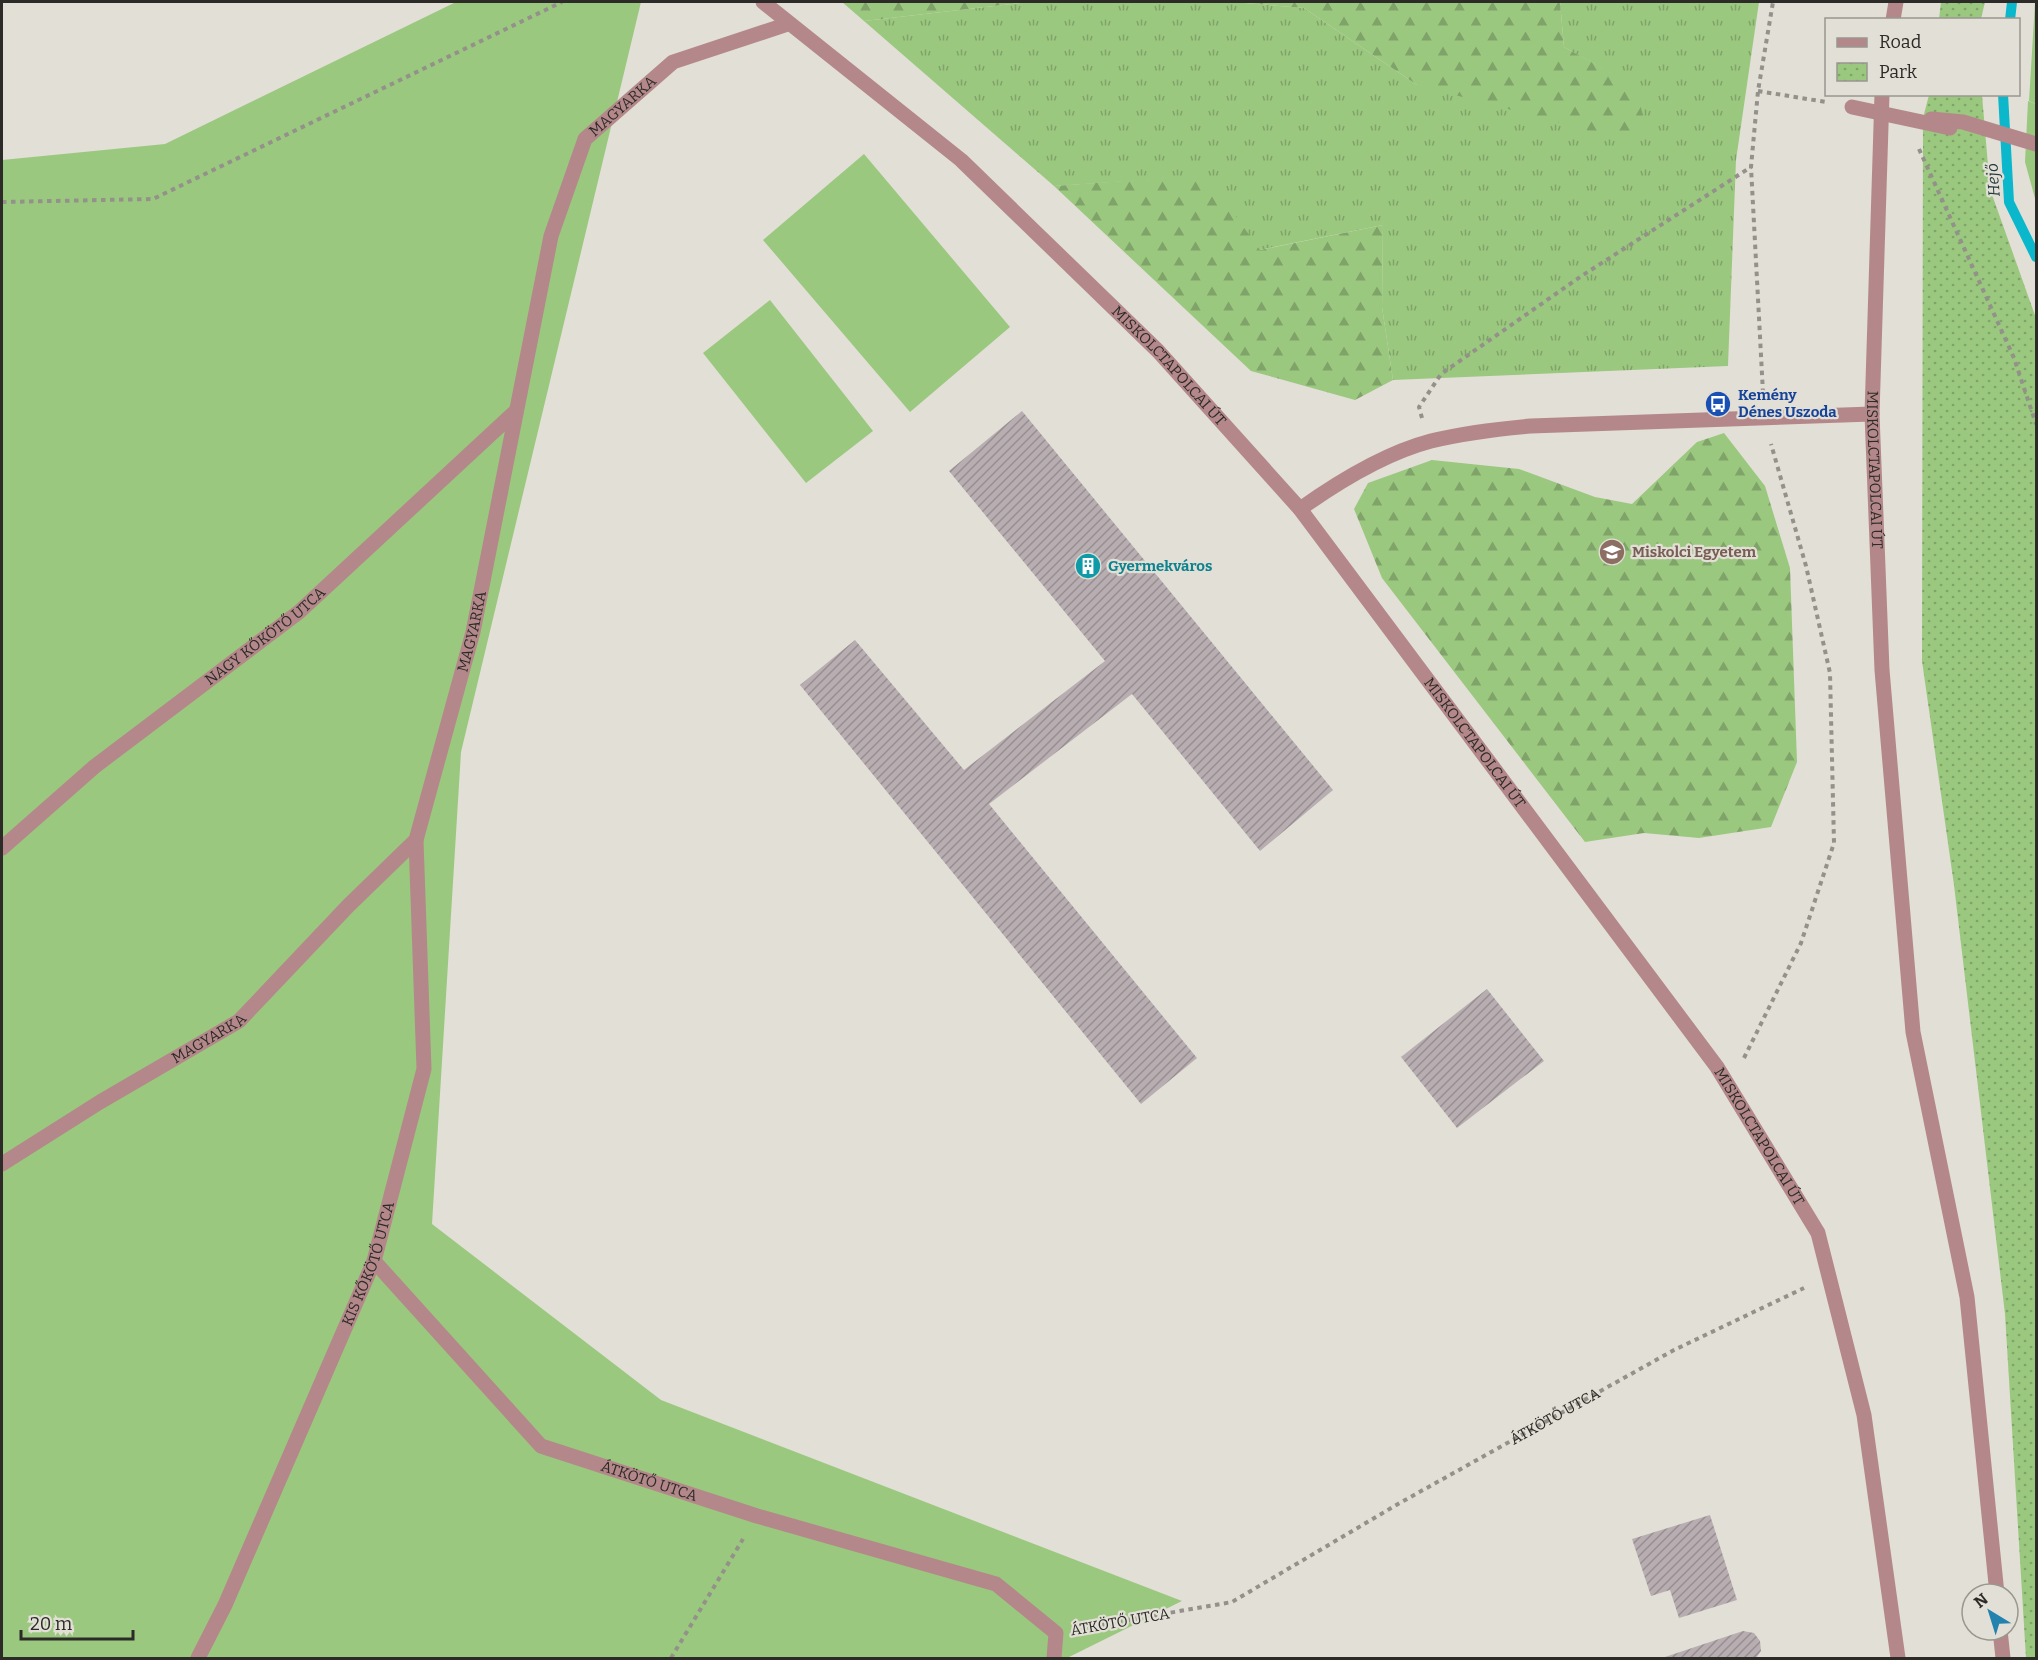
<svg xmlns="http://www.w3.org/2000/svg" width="2038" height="1660" font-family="Bitter,serif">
	<defs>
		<pattern id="grass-tufts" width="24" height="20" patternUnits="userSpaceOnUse" patternTransform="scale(1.5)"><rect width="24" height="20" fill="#9bc87f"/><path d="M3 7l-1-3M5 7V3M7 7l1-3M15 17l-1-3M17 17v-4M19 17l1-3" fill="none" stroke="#7fa368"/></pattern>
		<pattern id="forest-firs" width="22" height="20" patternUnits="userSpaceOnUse" patternTransform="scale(1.5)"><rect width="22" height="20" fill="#9bc87f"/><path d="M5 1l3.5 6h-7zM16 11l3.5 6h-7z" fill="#7fa368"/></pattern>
		<pattern id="park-dots" width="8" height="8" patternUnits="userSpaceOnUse" patternTransform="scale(1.5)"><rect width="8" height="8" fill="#9bc87f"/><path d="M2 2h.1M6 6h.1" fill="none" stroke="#7fa368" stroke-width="1.8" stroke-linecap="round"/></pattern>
		<pattern id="building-hatch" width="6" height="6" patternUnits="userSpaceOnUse" patternTransform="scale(1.5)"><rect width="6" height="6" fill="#b8aeb2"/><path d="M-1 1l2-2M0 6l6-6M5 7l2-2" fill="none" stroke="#968e91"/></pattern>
	</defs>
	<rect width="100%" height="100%" fill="#e2dfd6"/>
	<!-- grass -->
	<path fill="url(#grass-tufts)" d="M 1029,2 L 1233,2 L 1304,8 L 1417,85 L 1637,88 L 1564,47 L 1560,2 L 1759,2 L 1736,160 L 1728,366 L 1393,380 L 1382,307 L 1383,225 L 1259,250 L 1206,176 L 1054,186 L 864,21 Z
		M 2035,2 L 2036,2 L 2036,104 L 2029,101 Z"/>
	<!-- forest -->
	<path fill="url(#forest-firs)" d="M 842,2 L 1029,2 L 864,21 Z
		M 1233,2 L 1560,2 L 1564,47 L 1637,87 L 1645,128 L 1610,136 L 1417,85 L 1304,8 Z
		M 1206,175 L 1260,250 L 1383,225 L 1382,307 L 1393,380 L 1355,400 L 1251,371 L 1054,186 Z
		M 1724,433 L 1765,486 L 1790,568 L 1797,762 L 1771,827 L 1699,838 L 1644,833 L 1585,842 L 1382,578 L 1354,509 L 1368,483 L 1432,460 L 1519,469 L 1595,497 L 1632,504 L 1697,442 Z"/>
	<!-- park -->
	<path fill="url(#park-dots)" d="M 1941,2 L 1985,2 L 1981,19 L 1939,19 Z
		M 1929,95 L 1982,95 L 1990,189 L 2036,318 L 2036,1658 L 2026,1658 L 2005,1314 L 1954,885 L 1922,661 L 1923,118 Z"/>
	<!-- garden -->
	<path fill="#9bc87f" d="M 456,2 L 641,2 L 461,752 L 432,1224 L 661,1400 L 1182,1601 L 1067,1658 L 2,1658 L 2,160 L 165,144 Z
		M 2028,101 L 2036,104 L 2036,202 L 2025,162 Z
		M 864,154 L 1010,327 L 910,412 L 763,240 Z
		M 770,300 L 873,431 L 806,483 L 703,353 Z"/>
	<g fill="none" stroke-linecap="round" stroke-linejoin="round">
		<!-- stream -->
		<path stroke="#0ab7cb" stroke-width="10" d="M 2010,20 L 2012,2
			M 2003,94 L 2009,202 L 2036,257"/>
	</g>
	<!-- building -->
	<path fill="url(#building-hatch)" d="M 1022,411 L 1333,790 L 1260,851 L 1132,694 L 989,804 L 1197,1058 L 1141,1104 L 800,685 L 855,640 L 964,770 L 1105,661 L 949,471 Z
		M 1487,989 L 1544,1061 L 1457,1128 L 1401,1057 Z
		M 1710,1515 L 1737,1600 L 1679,1618 L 1670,1590 L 1651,1596 L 1632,1539 Z
		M 1743,1631 L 1754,1633 L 1760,1641 L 1761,1651 L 1756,1658 L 1662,1658 Z"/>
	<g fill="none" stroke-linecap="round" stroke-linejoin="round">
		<!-- path -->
		<g stroke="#93918a" stroke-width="4" stroke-dasharray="4.5 4.5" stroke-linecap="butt">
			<path d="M 1758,91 L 1826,102"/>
			<path d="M 1919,149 L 2014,358 L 2036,424"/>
			<path d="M 2,202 L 153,199 L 562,2"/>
			<path d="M 1763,393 L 1751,167 L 1758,91 L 1773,2"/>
			<path d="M 1422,418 L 1419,407 L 1441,374 L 1580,277 L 1751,167"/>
			<path d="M 1744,1058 L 1801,943 L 1834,843 L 1830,673 L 1806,566 L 1771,444"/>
			<path id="s1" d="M 1082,1628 L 1232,1602 L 1398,1504 L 1674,1350 L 1804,1288"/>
			<path d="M 671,1658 L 743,1539"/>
		</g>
		<!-- minor -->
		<g stroke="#b4888a" stroke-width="15">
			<path id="s2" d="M 763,2 L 961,160 L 1158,351 L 1300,509 L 1717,1067 L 1818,1233 L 1864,1415 L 1898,1658"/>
			<path d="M 1931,119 L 1963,122 L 2036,144"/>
			<path d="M 1300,509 C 1338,482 1385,453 1431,441 C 1464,433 1497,429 1531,426 L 1872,414"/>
			<path id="s3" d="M 2,848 L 94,767 L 299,612 L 516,411"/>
			<path id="s4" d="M 2,1164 L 100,1102 L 239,1021 L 348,906 L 416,840 L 473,632 L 551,236 L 585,139 L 673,62 L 788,24"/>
			<path id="s5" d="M 374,1261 L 541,1446 L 757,1516 L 996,1584 L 1056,1633 L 1054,1658"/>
			<path id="s6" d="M 198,1658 L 225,1605 L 374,1261 L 424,1069 L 416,840"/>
		</g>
		<!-- tertiary -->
		<g stroke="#b4888a" stroke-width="15">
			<path d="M 1893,20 L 1896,2"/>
			<path id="s7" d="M 1882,94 L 1872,414 L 1882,670 L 1913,1032 L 1967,1297 L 1997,1594"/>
			<path d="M 2000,1630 L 2003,1658"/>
		</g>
		<!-- minor-bridge -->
		<path stroke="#b4888a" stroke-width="15" d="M 1852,107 L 1950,128"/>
	</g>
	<!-- icons -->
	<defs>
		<g id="bus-disc" transform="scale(1.35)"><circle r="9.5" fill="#1a4fb4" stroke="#e2dfd6"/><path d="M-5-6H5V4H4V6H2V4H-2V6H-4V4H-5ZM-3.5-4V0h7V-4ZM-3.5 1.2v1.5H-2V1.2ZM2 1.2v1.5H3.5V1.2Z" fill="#fff"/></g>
		<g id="university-disc" transform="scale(1.35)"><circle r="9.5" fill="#8d6e63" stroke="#e2dfd6"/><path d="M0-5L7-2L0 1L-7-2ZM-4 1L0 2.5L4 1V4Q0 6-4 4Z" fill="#fff"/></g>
		<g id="building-disc" transform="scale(1.35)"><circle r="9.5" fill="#0f9aa8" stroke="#e2dfd6"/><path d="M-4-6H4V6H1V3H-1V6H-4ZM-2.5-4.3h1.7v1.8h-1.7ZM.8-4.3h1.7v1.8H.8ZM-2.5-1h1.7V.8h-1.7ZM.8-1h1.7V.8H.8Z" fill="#fff"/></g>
	</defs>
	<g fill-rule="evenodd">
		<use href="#bus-disc" x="1718" y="404"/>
		<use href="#university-disc" x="1612" y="552"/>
		<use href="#building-disc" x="1088" y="566"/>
	</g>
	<g text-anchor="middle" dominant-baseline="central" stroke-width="4.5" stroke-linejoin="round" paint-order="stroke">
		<!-- street labels -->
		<g font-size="15" fill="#2c2b27" stroke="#e2dfd6">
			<text stroke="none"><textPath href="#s4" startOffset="1302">MAGYARKA</textPath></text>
			<text stroke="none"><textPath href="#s2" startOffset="546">MISKOLCTAPOLCAI ÚT</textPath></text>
			<text stroke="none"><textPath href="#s7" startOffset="376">MISKOLCTAPOLCAI ÚT</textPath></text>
			<text stroke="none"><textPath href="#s4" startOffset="746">MAGYARKA</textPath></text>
			<text stroke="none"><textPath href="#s3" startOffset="338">NAGY KŐKÖTŐ UTCA</textPath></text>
			<text stroke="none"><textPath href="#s2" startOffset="1032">MISKOLCTAPOLCAI ÚT</textPath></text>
			<text stroke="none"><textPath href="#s4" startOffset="242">MAGYARKA</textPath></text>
			<text stroke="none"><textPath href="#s2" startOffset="1518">MISKOLCTAPOLCAI ÚT</textPath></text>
			<text stroke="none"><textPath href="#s6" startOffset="430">KIS KŐKÖTŐ UTCA</textPath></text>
			<text stroke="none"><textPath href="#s1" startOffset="525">ÁTKÖTŐ UTCA</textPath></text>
			<text stroke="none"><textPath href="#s5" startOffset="363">ÁTKÖTŐ UTCA</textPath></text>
			<text transform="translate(1120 1622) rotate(-10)">ÁTKÖTŐ UTCA</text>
		</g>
		<!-- transit labels -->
		<g font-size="15" font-weight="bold" fill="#164399" stroke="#e2dfd6" text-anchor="start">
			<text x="1738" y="395">Kemény<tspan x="1738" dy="17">Dénes Uszoda</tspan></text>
		</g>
		<!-- education labels -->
		<g font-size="15" font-weight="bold" fill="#785e54" stroke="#e2dfd6" text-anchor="start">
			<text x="1632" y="552">Miskolci Egyetem</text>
		</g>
		<!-- culture labels -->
		<g font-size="15" font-weight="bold" fill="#0d838f" stroke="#e2dfd6" text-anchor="start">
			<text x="1108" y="566">Gyermekváros</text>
		</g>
		<!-- water labels -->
		<g font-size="16" font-style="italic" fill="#21393c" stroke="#e2dfd6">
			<text transform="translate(1993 180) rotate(-94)">Hejő</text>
		</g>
	</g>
	<!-- border -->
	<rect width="2038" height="1660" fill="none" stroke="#2c2b27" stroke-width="6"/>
	<!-- legend -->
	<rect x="1825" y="18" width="195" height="78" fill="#e2dfd6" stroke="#999790" stroke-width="1.5"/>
	<rect x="1837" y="38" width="30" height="9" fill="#b4888a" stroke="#999790" stroke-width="1.5"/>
	<text x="1879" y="48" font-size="18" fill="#2c2b27">Road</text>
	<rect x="1837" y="63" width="30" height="18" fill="url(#park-dots)" stroke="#999790" stroke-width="1.5"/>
	<text x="1879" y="78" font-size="18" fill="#2c2b27">Park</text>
	<!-- north arrow -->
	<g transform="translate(1990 1612) rotate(322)"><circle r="28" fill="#e2dfd6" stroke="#999790" stroke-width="1.5"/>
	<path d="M0-4.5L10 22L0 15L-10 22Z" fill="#2482ae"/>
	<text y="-9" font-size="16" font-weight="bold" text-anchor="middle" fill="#2c2b27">N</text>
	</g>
	<!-- scale -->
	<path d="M21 1630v9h112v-9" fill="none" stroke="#2c2b27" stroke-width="3"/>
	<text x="30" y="1630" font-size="18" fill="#2c2b27" stroke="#e2dfd6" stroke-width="4.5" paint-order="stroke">20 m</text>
</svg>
